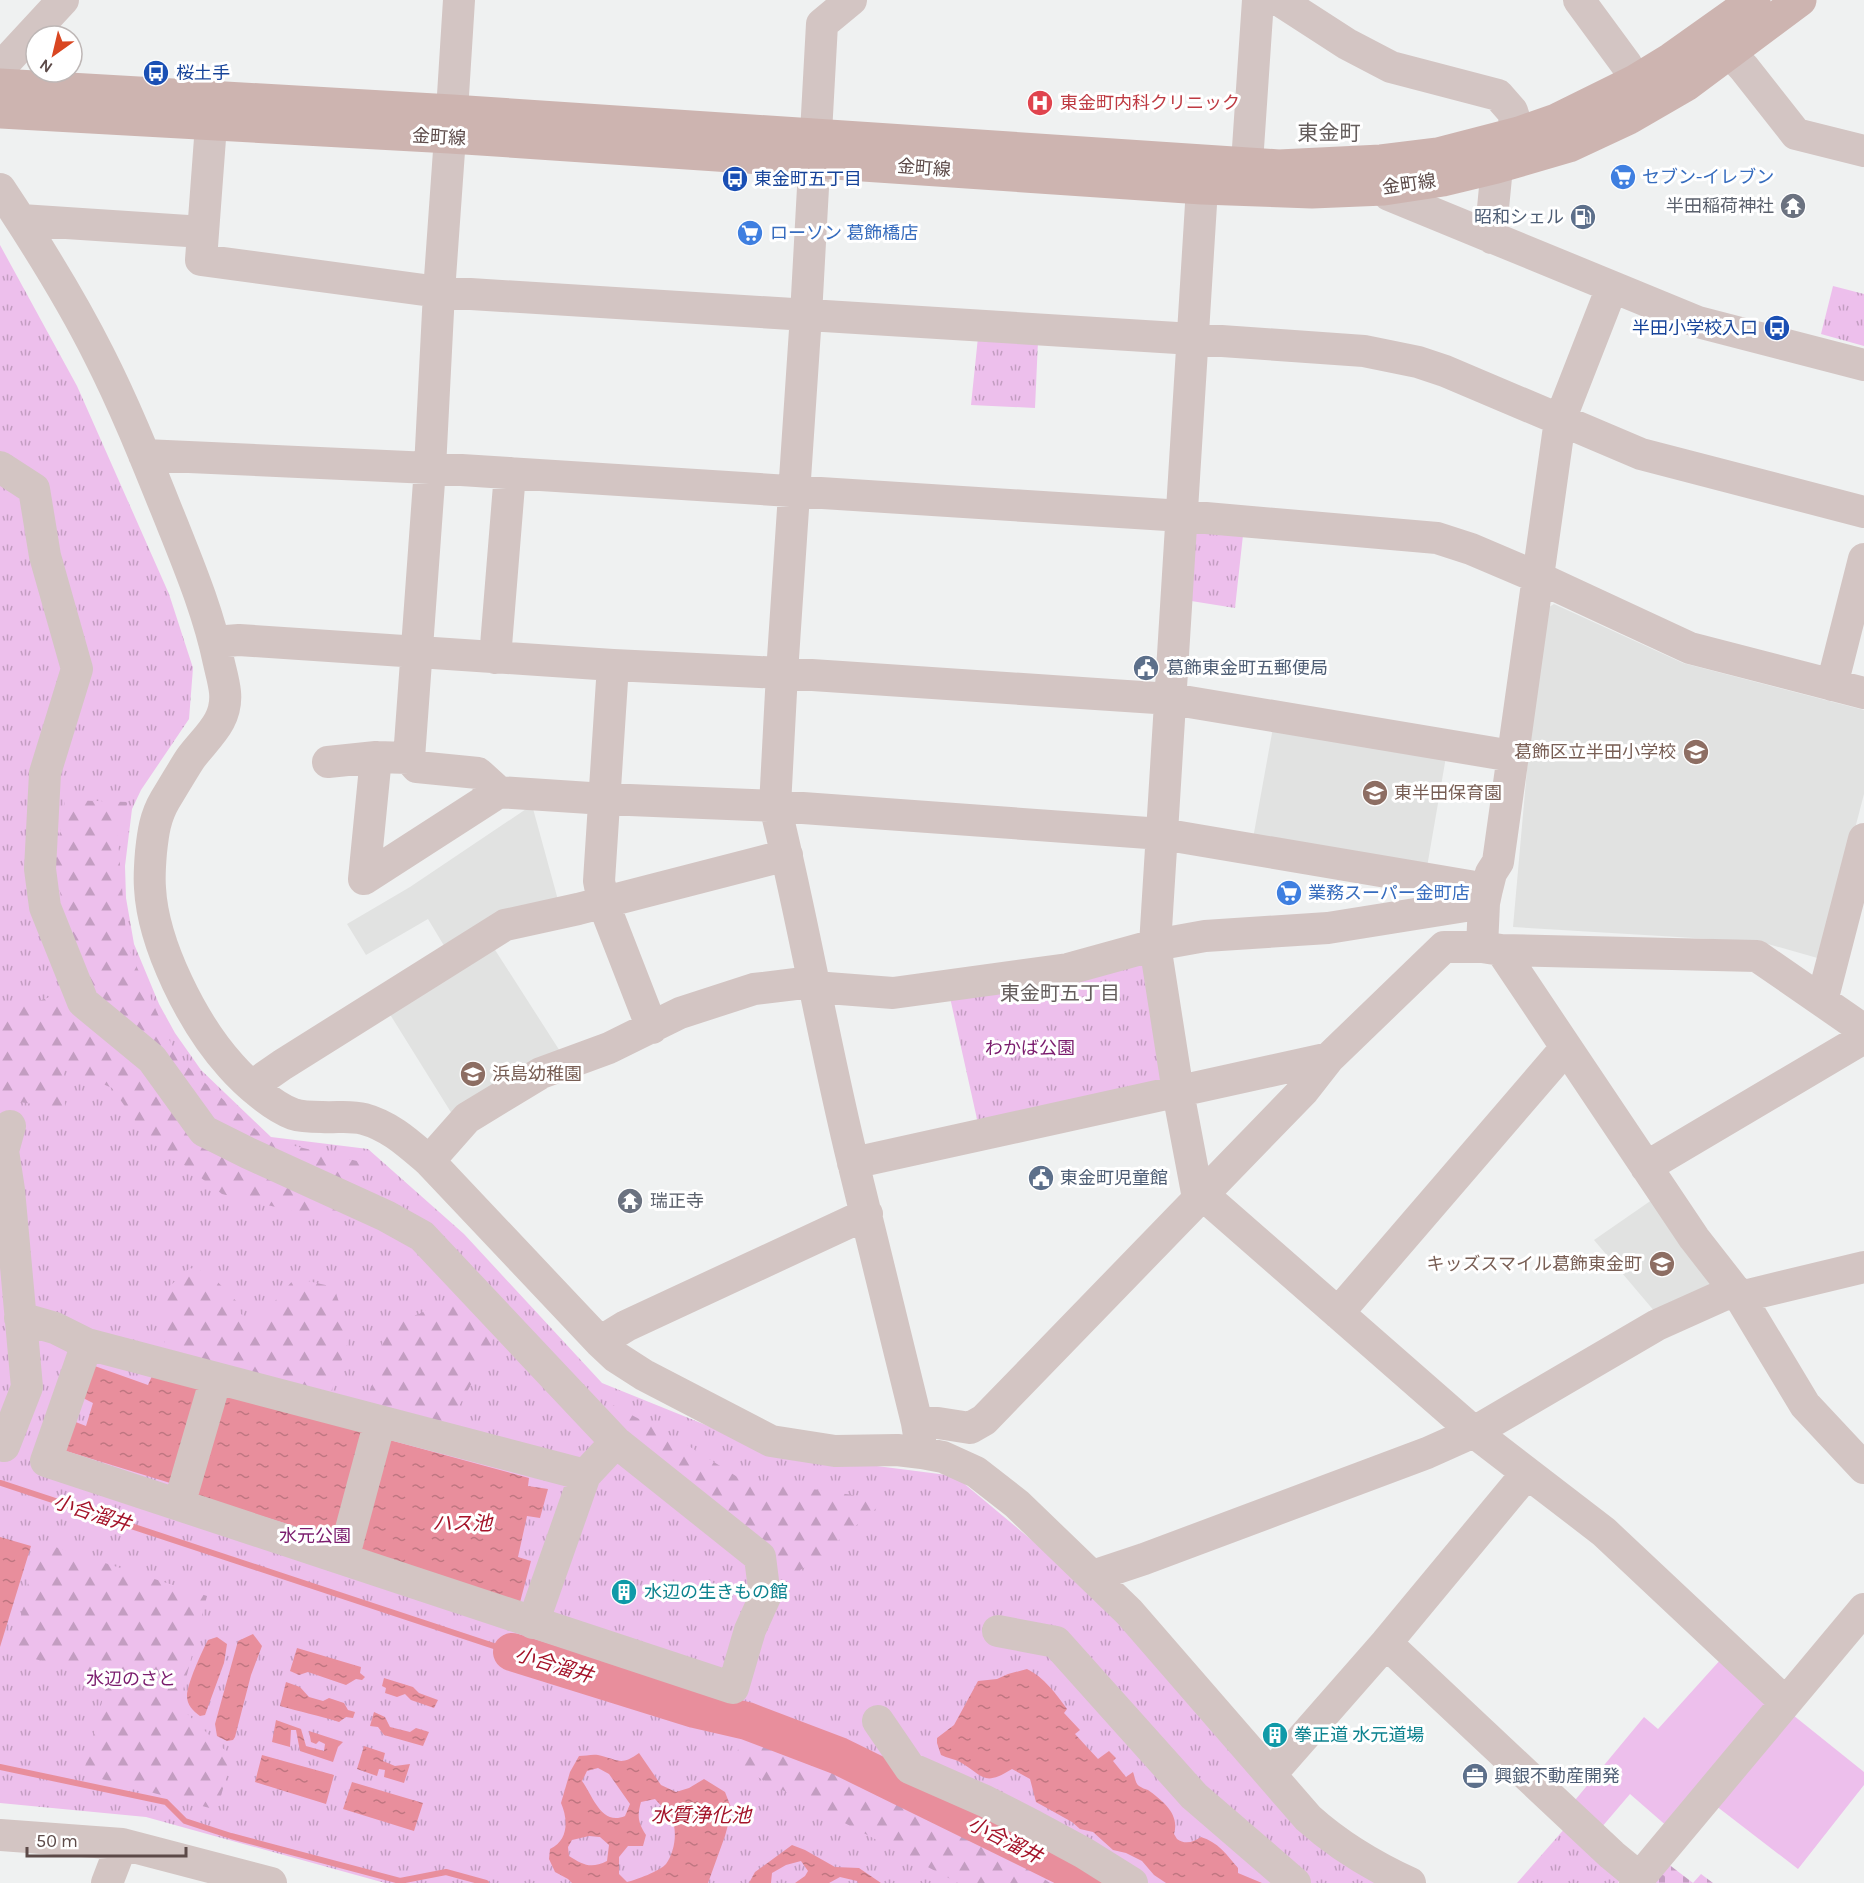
<svg xmlns="http://www.w3.org/2000/svg" width="1864" height="1883" font-family="Karla,'Noto Sans JP',sans-serif">
	<defs>
		<pattern id="grass-tufts" width="24" height="20" patternUnits="userSpaceOnUse" patternTransform="scale(1.5)"><rect width="24" height="20" fill="#edbfec"/><path d="M3 7l-1-3M5 7V3M7 7l1-3M15 17l-1-3M17 17v-4M19 17l1-3" fill="none" stroke="#c39dc1"/></pattern>
		<pattern id="forest-firs" width="22" height="20" patternUnits="userSpaceOnUse" patternTransform="scale(1.5)"><rect width="22" height="20" fill="#edbfec"/><path d="M5 1l3.5 6h-7zM16 11l3.5 6h-7z" fill="#c39dc1"/></pattern>
		<pattern id="cemetery-stones" width="16" height="16" patternUnits="userSpaceOnUse" patternTransform="scale(1.5)"><rect width="16" height="16" fill="#edbfec"/><path d="M2 7V4a2 2 0 0 1 4 0v3zM10 15v-3a2 2 0 0 1 4 0v3z" fill="#c39dc1"/></pattern>
		<pattern id="water-ripples" width="26" height="14" patternUnits="userSpaceOnUse" patternTransform="scale(1.5)"><rect width="26" height="14" fill="#e88e9c"/><path d="M2 4q2-2 4 0t4 0M15 11q2-2 4 0t4 0" fill="none" stroke="#bf7681"/></pattern>
	</defs>
	<rect width="100%" height="100%" fill="#eff1f1"/>
	<!-- education -->
	<path fill="#e1e2e1" d="M 1554,604 L 1683,663 L 1864,710 L 1864,794 L 1821,959 L 1761,942 L 1513,927 L 1541,612 Z
		M 1274,722 L 1447,751 L 1426,873 L 1252,844 Z
		M 532,805 L 558,900 L 490,942 L 565,1059 L 457,1122 L 386,1008 L 455,964 L 428,919 L 366,955 L 347,924 L 410,887 Z
		M 1659,1195 L 1728,1289 L 1661,1319 L 1594,1240 Z"/>
	<!-- grass -->
	<path fill="url(#grass-tufts)" d="M 0,245 L 77,386 L 169,594 L 193,668 L 189,719 L 141,790 L 132,809 L 125,866 L 126,898 L 134,944 L 159,1004 L 175,1033 L 201,1070 L 271,1137 L 368,1149 L 464,1234 L 602,1383 L 775,1453 L 955,1476 L 1088,1587 L 1381,1883 L 385,1883 L 146,1817 L 0,1803 Z
		M 1833,286 L 1864,294 L 1864,346 L 1821,334 Z
		M 978,337 L 1038,341 L 1035,408 L 971,405 Z
		M 1191,530 L 1243,535 L 1235,608 L 1185,600 Z
		M 1149,953 L 1169,1085 L 979,1128 L 949,993 Z
		M 1566,1827 L 1622,1879 L 1618,1883 L 1517,1883 Z"/>
	<!-- forest -->
	<path fill="url(#forest-firs)" d="M 65,800 L 128,802 L 117,830 L 127,945 L 177,1057 L 266,1139 L 361,1162 L 347,1210 L 300,1213 L 222,1194 L 145,1135 L 112,1088 L 64,1067 L 65,1109 L 0,1099 L 0,1007 L 28,1005 L 85,984 L 54,870 Z
		M 190,1268 L 209,1273 L 239,1304 L 241,1314 L 254,1325 L 295,1278 L 334,1287 L 350,1336 L 329,1398 L 165,1362 L 163,1292 Z
		M 465,1290 L 498,1327 L 482,1365 L 445,1431 L 366,1409 L 387,1324 L 419,1314 Z
		M 613,1405 L 684,1443 L 739,1478 L 886,1500 L 811,1564 L 791,1575 L 604,1422 Z
		M 37,1541 L 207,1596 L 179,1706 L 232,1757 L 217,1810 L 83,1774 L 108,1679 L 13,1653 Z
		M 744,1732 L 996,1848 L 1050,1883 L 958,1883 L 733,1764 Z"/>
	<!-- cemetery -->
	<path fill="url(#cemetery-stones)" d="M 1663,1860 L 1693,1883 L 1701,1874 L 1713,1883 L 1645,1883 Z"/>
	<!-- pitch -->
	<path fill="#edbfec" d="M 1722,1658 L 1864,1772 L 1864,1785 L 1798,1869 L 1698,1792 L 1669,1828 L 1630,1794 L 1601,1828 L 1571,1805 L 1644,1717 L 1658,1729 Z"/>
	<!-- water -->
	<path fill="url(#water-ripples)" fill-rule="evenodd" d="M 89,1364 L 148,1385 L 152,1376 L 206,1391 L 180,1486 L 66,1451 L 73,1421 L 86,1426 L 93,1403 L 81,1397 Z
		M 221,1395 L 371,1434 L 342,1541 L 194,1495 Z
		M 386,1439 L 529,1478 L 528,1486 L 548,1489 L 540,1518 L 527,1516 L 518,1557 L 531,1561 L 519,1606 L 358,1553 Z
		M 0,1537 L 31,1546 L 0,1647 Z
		M 253,1634 L 262,1646 L 251,1675 L 235,1737 L 233,1740 L 227,1741 L 217,1736 L 215,1724 L 238,1641 Z
		M 217,1637 L 227,1644 L 224,1663 L 205,1715 L 200,1716 C 193,1711 187,1705 187,1696 C 187,1684 202,1651 208,1640 Z
		M 297,1648 L 361,1667 L 360,1673 L 365,1677 L 362,1680 L 356,1679 L 346,1685 L 308,1672 L 299,1675 L 290,1671 Z
		M 1027,1669 C 1044,1677 1056,1694 1067,1709 L 1064,1713 L 1080,1730 L 1075,1734 L 1098,1759 L 1109,1751 L 1116,1758 L 1113,1761 L 1126,1777 L 1133,1772 C 1135,1777 1135,1783 1139,1786 C 1142,1788 1145,1789 1148,1790 C 1163,1801 1180,1814 1174,1834 L 1177,1839 C 1185,1845 1194,1842 1201,1837 C 1218,1842 1227,1855 1238,1868 L 1238,1873 L 1262,1883 L 1166,1883 L 1154,1875 L 1142,1861 L 1126,1853 L 1113,1850 L 1093,1832 L 1080,1829 L 1072,1822 L 1036,1802 L 1030,1779 L 1012,1769 C 983,1787 984,1776 960,1762 C 954,1759 947,1758 941,1755 L 937,1743 L 937,1738 L 954,1725 L 978,1681 L 997,1679 L 1008,1674 Z
		M 384,1678 L 413,1687 L 419,1693 L 438,1700 L 434,1708 L 411,1700 L 405,1694 L 397,1697 L 385,1693 L 386,1688 L 382,1686 Z
		M 286,1682 L 300,1687 L 309,1697 L 323,1701 L 329,1698 L 344,1703 L 348,1710 L 355,1712 L 353,1718 L 346,1717 L 339,1722 C 318,1715 300,1712 280,1706 Z
		M 374,1712 L 385,1717 L 390,1727 L 410,1732 L 416,1728 L 429,1732 L 423,1746 L 384,1735 L 378,1727 L 370,1726 Z
		M 276,1720 L 301,1729 L 306,1746 L 324,1751 L 325,1744 L 319,1741 L 316,1744 L 311,1742 L 309,1731 L 343,1742 L 338,1747 L 333,1762 L 300,1751 L 296,1730 L 291,1730 L 290,1747 L 272,1742 Z
		M 364,1746 L 385,1753 L 383,1761 L 395,1766 L 410,1764 L 404,1783 L 384,1777 L 385,1770 L 379,1769 L 377,1776 L 357,1769 Z
		M 639,1753 L 661,1785 L 676,1792 L 689,1788 L 704,1779 L 725,1792 L 732,1810 L 725,1836 L 708,1883 L 572,1883 L 568,1879 L 555,1872 L 549,1859 L 550,1849 C 569,1840 568,1819 561,1803 L 570,1772 L 579,1756 C 585,1756 592,1754 598,1755 C 618,1759 620,1767 639,1753 ZM 598,1768 L 609,1774 L 630,1804 L 625,1816 C 601,1826 593,1796 582,1781 L 587,1771 ZM 655,1799 C 660,1805 667,1811 671,1817 C 678,1830 675,1852 666,1864 C 660,1871 636,1880 627,1882 L 619,1874 L 619,1857 L 628,1846 L 643,1846 L 646,1835 C 638,1823 637,1816 641,1802 ZM 589,1836 L 600,1837 L 609,1845 L 607,1861 C 591,1869 583,1865 569,1856 L 568,1847 L 572,1840 Z
		M 262,1755 L 334,1775 L 326,1804 L 255,1782 Z
		M 352,1782 L 423,1803 L 414,1831 L 343,1809 Z
		M 792,1845 L 805,1850 L 835,1867 L 859,1868 L 881,1883 L 858,1883 L 857,1881 L 840,1877 L 829,1883 L 795,1883 L 805,1876 L 808,1871 L 801,1861 L 786,1865 L 772,1873 L 771,1883 L 749,1883 L 755,1872 Z"/>
	<g fill="none" stroke-linecap="round" stroke-linejoin="round">
		<!-- stream -->
		<path stroke="#e88e9c" stroke-width="6" d="M 1,1483 L 512,1652
			M 0,1767 L 166,1802 L 185,1821 L 231,1836 L 400,1881 L 446,1872 L 486,1883"/>
		<!-- river -->
		<path stroke="#e88e9c" stroke-width="38" d="M 512,1652 L 695,1709 L 747,1721 L 839,1756 L 1063,1866 L 1090,1883"/>
		<!-- minor -->
		<path stroke="#d3c5c3" stroke-width="32" d="M 851,0 L 822,24 L 806,315 L 782,673 L 775,806 L 1162,834 L 1487,889 L 1484,903 L 1482,947
			M 1279,0 L 1347,44 L 1391,67 L 1498,95 L 1512,111 L 1519,133
			M 1579,0 L 1626,64 L 1635,81
			M 1729,52 L 1744,68 L 1796,134 L 1864,151
			M 0,68 L 63,0
			M 452,111 L 459,0
			M 211,125 L 201,260 L 439,292 L 1193,339 L 1364,351 L 1418,362 L 1445,371 L 1641,454 L 1864,512
			M 1247,163 L 1258,0
			M 1382,172 L 1384,189 L 1389,195 L 1698,322 L 1864,365
			M 0,189 C 36,243 70,297 99,355 C 127,410 150,469 173,526 C 191,571 209,615 219,663 C 221,672 224,682 225,692 C 228,722 206,737 190,759 C 181,773 173,787 165,800 C 155,817 153,833 151,852 C 150,864 149,876 150,888 C 153,945 193,1024 231,1066 C 246,1083 272,1106 293,1114 C 302,1117 313,1117 322,1117 C 337,1118 349,1115 364,1119 C 390,1126 409,1144 429,1161 L 600,1342 L 616,1357 L 644,1375 L 771,1441 L 835,1451 L 897,1450 L 922,1453 L 943,1457 L 976,1472 L 1017,1504 L 1129,1612 L 1308,1818 C 1339,1846 1373,1866 1410,1883
			M 21,220 L 203,232
			M 1492,238 L 1493,208 L 1497,167
			M 144,455 L 430,468 L 1183,516 L 1437,538 L 1471,549 L 1537,577 L 1690,648 L 1864,693
			M 0,467 L 34,489 L 45,556 L 77,669 L 45,773 L 40,869 L 45,907 L 83,1002 L 152,1059 L 204,1131 L 248,1153 L 386,1216 L 422,1236 L 616,1442
			M 214,642 L 239,640 L 613,665 L 782,673 L 1171,699 L 1512,756
			M 495,658 L 510,473
			M 613,665 L 599,881 L 603,902 L 652,1028
			M 1832,685 L 1864,559
			M 376,757 L 364,879 L 499,792 L 605,799 L 775,806 C 804,924 824,1044 853,1162 C 874,1249 896,1336 917,1423 L 922,1453
			M 409,758 L 430,468 L 439,292 L 450,137
			M 328,762 L 376,757 L 409,758 L 417,767 L 478,773 L 499,792
			M 1487,889 L 1491,873 L 1498,862 L 1560,420 L 1612,287
			M 1501,950 L 1694,1238 L 1740,1297 L 1805,1405 L 1864,1468
			M 814,987 L 893,993 L 1068,969 L 1155,945 L 1205,936 L 1328,928 L 1484,903
			M 1822,1001 L 1864,839
			M 252,1086 L 282,1065 L 505,925 L 578,909 L 787,855
			M 429,1161 L 467,1118 L 541,1073 L 609,1048 L 680,1013 L 754,989 L 812,982
			M 853,1163 L 1329,1058
			M 1646,1167 L 1864,1038
			M 1202,1194 L 1474,1432 L 1604,1532 L 1785,1702
			M 1198,1198 L 1178,1092 L 1155,945 L 1202,188
			M 1740,1297 L 1864,1267
			M 1338,1313 L 1566,1048
			M 20,1318 L 55,1328 L 87,1344
			M 600,1342 L 626,1326 L 867,1214
			M 87,1344 L 585,1475 L 616,1442 L 760,1557 L 765,1597 L 750,1630 L 733,1688 L 46,1461 Z
			M 917,1423 L 938,1423 L 970,1428 L 984,1420 L 1304,1090 L 1329,1058 L 1444,947 L 1482,947 L 1501,950 L 1757,956 L 1864,1030
			M 4,1446 L 27,1387 L 9,1190 L 3,1151 L 10,1126
			M 179,1505 L 216,1378
			M 343,1559 L 380,1421
			M 1093,1576 L 1144,1559 L 1427,1453 L 1474,1432 L 1657,1325 L 1735,1290
			M 533,1623 L 585,1475
			M 998,1631 L 1056,1642 L 1194,1796 L 1295,1883
			M 1386,1643 L 1612,1855 L 1640,1878
			M 878,1721 L 910,1768 L 985,1801 L 1034,1826 L 1084,1853 L 1132,1883
			M 1271,1774 L 1386,1643 L 1527,1473
			M 0,1835 L 122,1844 L 271,1883
			M 107,1883 L 122,1844
			M 1635,1883 L 1864,1609"/>
		<!-- major -->
		<path stroke="#cdb4b0" stroke-width="33" d="M 0,85 L 452,111 L 1279,166 L 1381,161 L 1438,154 L 1519,133 L 1556,120 L 1635,81 L 1671,59 L 1754,0
			M 0,112 L 450,137 L 1202,188 L 1312,192 L 1384,189 L 1443,180 L 1497,167 L 1569,146 L 1629,118 L 1686,85 L 1800,0"/>
	</g>
	<!-- icons -->
	<defs>
		<g id="bus-disc" transform="scale(1.35)"><circle r="9.5" fill="#1a4fb4" stroke="#fff"/><path d="M-5-6H5V4H4V6H2V4H-2V6H-4V4H-5ZM-3.5-4V0h7V-4ZM-3.5 1.2v1.5H-2V1.2ZM2 1.2v1.5H3.5V1.2Z" fill="#fff"/></g>
		<g id="hospital-disc" transform="scale(1.35)"><circle r="9.5" fill="#e0444e" stroke="#fff"/><path d="M-5-5h3v3.5h4V-5h3V5h-3V1.5h-4V5h-3Z" fill="#fff"/></g>
		<g id="supermarket-disc" transform="scale(1.35)"><circle r="9.5" fill="#3f7fe0" stroke="#fff"/><path d="M-6-5.5h2.5l.6 2H6L4.5 2H-2.5L-4.4-4H-6ZM-1.5 3.2a1.3 1.3 0 1 0 .1 0ZM3 3.2a1.3 1.3 0 1 0 .1 0Z" fill="#fff"/></g>
		<g id="temple-disc" transform="scale(1.35)"><circle r="9.5" fill="#6b7280" stroke="#fff"/><path d="M0-6L5-2H3V0L6.5 2.5H4V6H1.5V3h-3V6H-4V2.5H-6.5L-3 0V-2H-5Z" fill="#fff"/></g>
		<g id="fuel-disc" transform="scale(1.35)"><circle r="9.5" fill="#5c6f8a" stroke="#fff"/><path d="M-5.5-6h7V0h2V4h1.3V-2.5L3-4.5l.8-.8L6-3V5H2.5V1h-1V6h-7ZM-4.2-4.7v3.2H.2V-4.7Z" fill="#fff"/></g>
		<g id="civic-disc" transform="scale(1.35)"><circle r="9.5" fill="#5c6f8a" stroke="#fff"/><path d="M-.6-6.5H3V-4.5H.6V-3L4-1V1h2V6H-6V1h2V-1L-.6-3ZM-1.2 2.5V6h2.4V2.5Z" fill="#fff"/></g>
		<g id="school-disc" transform="scale(1.35)"><circle r="9.5" fill="#8d6e63" stroke="#fff"/><path d="M0-5L7-2L0 1L-7-2ZM-4 1L0 2.5L4 1V4Q0 6-4 4Z" fill="#fff"/></g>
		<g id="building-disc" transform="scale(1.35)"><circle r="9.5" fill="#0f9aa8" stroke="#fff"/><path d="M-4-6H4V6H1V3H-1V6H-4ZM-2.5-4.3h1.7v1.8h-1.7ZM.8-4.3h1.7v1.8H.8ZM-2.5-1h1.7V.8h-1.7ZM.8-1h1.7V.8H.8Z" fill="#fff"/></g>
		<g id="office-disc" transform="scale(1.35)"><circle r="9.5" fill="#5c6f8a" stroke="#fff"/><path d="M-6-3h4V-5.5h4V-3h4V5H-6ZM-1-4.5V-3h2v-1.5ZM-6 0V1H6V0Z" fill="#fff"/></g>
	</defs>
	<g fill-rule="evenodd">
		<use href="#bus-disc" x="156" y="73"/>
		<use href="#hospital-disc" x="1040" y="103"/>
		<use href="#supermarket-disc" x="1623" y="177"/>
		<use href="#bus-disc" x="735" y="179"/>
		<use href="#temple-disc" x="1793" y="206"/>
		<use href="#fuel-disc" x="1583" y="217"/>
		<use href="#supermarket-disc" x="750" y="233"/>
		<use href="#bus-disc" x="1777" y="328"/>
		<use href="#civic-disc" x="1146" y="668"/>
		<use href="#school-disc" x="1696" y="752"/>
		<use href="#school-disc" x="1375" y="793"/>
		<use href="#supermarket-disc" x="1289" y="893"/>
		<use href="#school-disc" x="473" y="1074"/>
		<use href="#civic-disc" x="1041" y="1178"/>
		<use href="#temple-disc" x="630" y="1201"/>
		<use href="#school-disc" x="1662" y="1264"/>
		<use href="#building-disc" x="624" y="1592"/>
		<use href="#building-disc" x="1275" y="1735"/>
		<use href="#office-disc" x="1475" y="1776"/>
	</g>
	<g text-anchor="middle" dominant-baseline="central" stroke-width="6" stroke-linejoin="round" paint-order="stroke">
		<!-- transit labels -->
		<g font-size="18" fill="#164399" stroke="#fff" text-anchor="start">
			<text x="176" y="73">桜土手</text>
			<text x="754" y="179">東金町五丁目</text>
			<text x="1758" y="328" text-anchor="end">半田小学校入口</text>
		</g>
		<!-- health labels -->
		<g font-size="18" fill="#be3a42" stroke="#fff" text-anchor="start">
			<text x="1060" y="103">東金町内科クリニック</text>
		</g>
		<!-- street labels -->
		<g font-size="18" fill="#5c4a48" stroke="#fff">
			<text transform="translate(439 137) rotate(3)">金町線</text>
			<text transform="translate(924 168) rotate(4)">金町線</text>
			<text transform="translate(1409 184) rotate(-8)">金町線</text>
		</g>
		<!-- shop labels -->
		<g font-size="18" fill="#366cbe" stroke="#fff" text-anchor="start">
			<text x="1642" y="177">セブン-イレブン</text>
			<text x="770" y="233">ローソン 葛飾橋店</text>
			<text x="1308" y="893">業務スーパー金町店</text>
		</g>
		<!-- worship labels -->
		<g font-size="18" fill="#5b616d" stroke="#fff" text-anchor="end">
			<text x="1774" y="206">半田稲荷神社</text>
			<text x="650" y="1201" text-anchor="start">瑞正寺</text>
		</g>
		<!-- service labels -->
		<g font-size="18" fill="#4e5e75" stroke="#fff" text-anchor="start">
			<text x="1564" y="217" text-anchor="end">昭和シェル</text>
			<text x="1166" y="668">葛飾東金町五郵便局</text>
			<text x="1060" y="1178">東金町児童館</text>
			<text x="1494" y="1776">興銀不動産開発</text>
		</g>
		<!-- education labels -->
		<g font-size="18" fill="#785e54" stroke="#fff" text-anchor="end">
			<text x="1676" y="752">葛飾区立半田小学校</text>
			<text x="1394" y="793" text-anchor="start">東半田保育園</text>
			<text x="492" y="1074" text-anchor="start">浜島幼稚園</text>
			<text x="1642" y="1264">キッズスマイル葛飾東金町</text>
		</g>
		<!-- park labels -->
		<g font-size="18" fill="#7a1b6d" stroke="#fff">
			<text x="1030" y="1048">わかば公園</text>
			<text x="315" y="1536">水元公園</text>
			<text x="131" y="1679">水辺のさと</text>
		</g>
		<!-- culture labels -->
		<g font-size="18" fill="#0d838f" stroke="#fff" text-anchor="start">
			<text x="644" y="1592">水辺の生きもの館</text>
			<text x="1294" y="1735">拳正道 水元道場</text>
		</g>
		<!-- neighbourhood labels -->
		<g font-size="20" fill="#645d5c" stroke="#fff">
			<text x="1060" y="993">東金町五丁目</text>
		</g>
		<!-- water labels -->
		<g font-size="20" font-style="italic" fill="#a41329" stroke="#fff">
			<text transform="translate(92 1513) rotate(18)">小合溜井</text>
			<text x="462" y="1523">ハス池</text>
			<text transform="translate(554 1665) rotate(17)">小合溜井</text>
			<text x="701" y="1815">水質浄化池</text>
			<text transform="translate(1005 1840) rotate(27)">小合溜井</text>
		</g>
		<!-- quarter labels -->
		<g font-size="21" fill="#645d5c" stroke="#fff">
			<text x="1329" y="133">東金町</text>
		</g>
	</g>
	<!-- north arrow -->
	<g transform="translate(54 54) rotate(214)"><circle r="28" fill="#ffffff" stroke="#beb7b6" stroke-width="1.5"/>
	<path d="M0-4.5L10 22L0 15L-10 22Z" fill="#d94621"/>
	<text y="-9" font-size="16" font-weight="bold" text-anchor="middle" fill="#5c4a48">N</text>
	</g>
	<!-- scale -->
	<path d="M27 1847v9h159v-9" fill="none" stroke="#5c4a48" stroke-width="3"/>
	<text x="36" y="1847" font-size="18" fill="#5c4a48" stroke="#ffffff" stroke-width="4.5" paint-order="stroke">50 m</text>
</svg>
